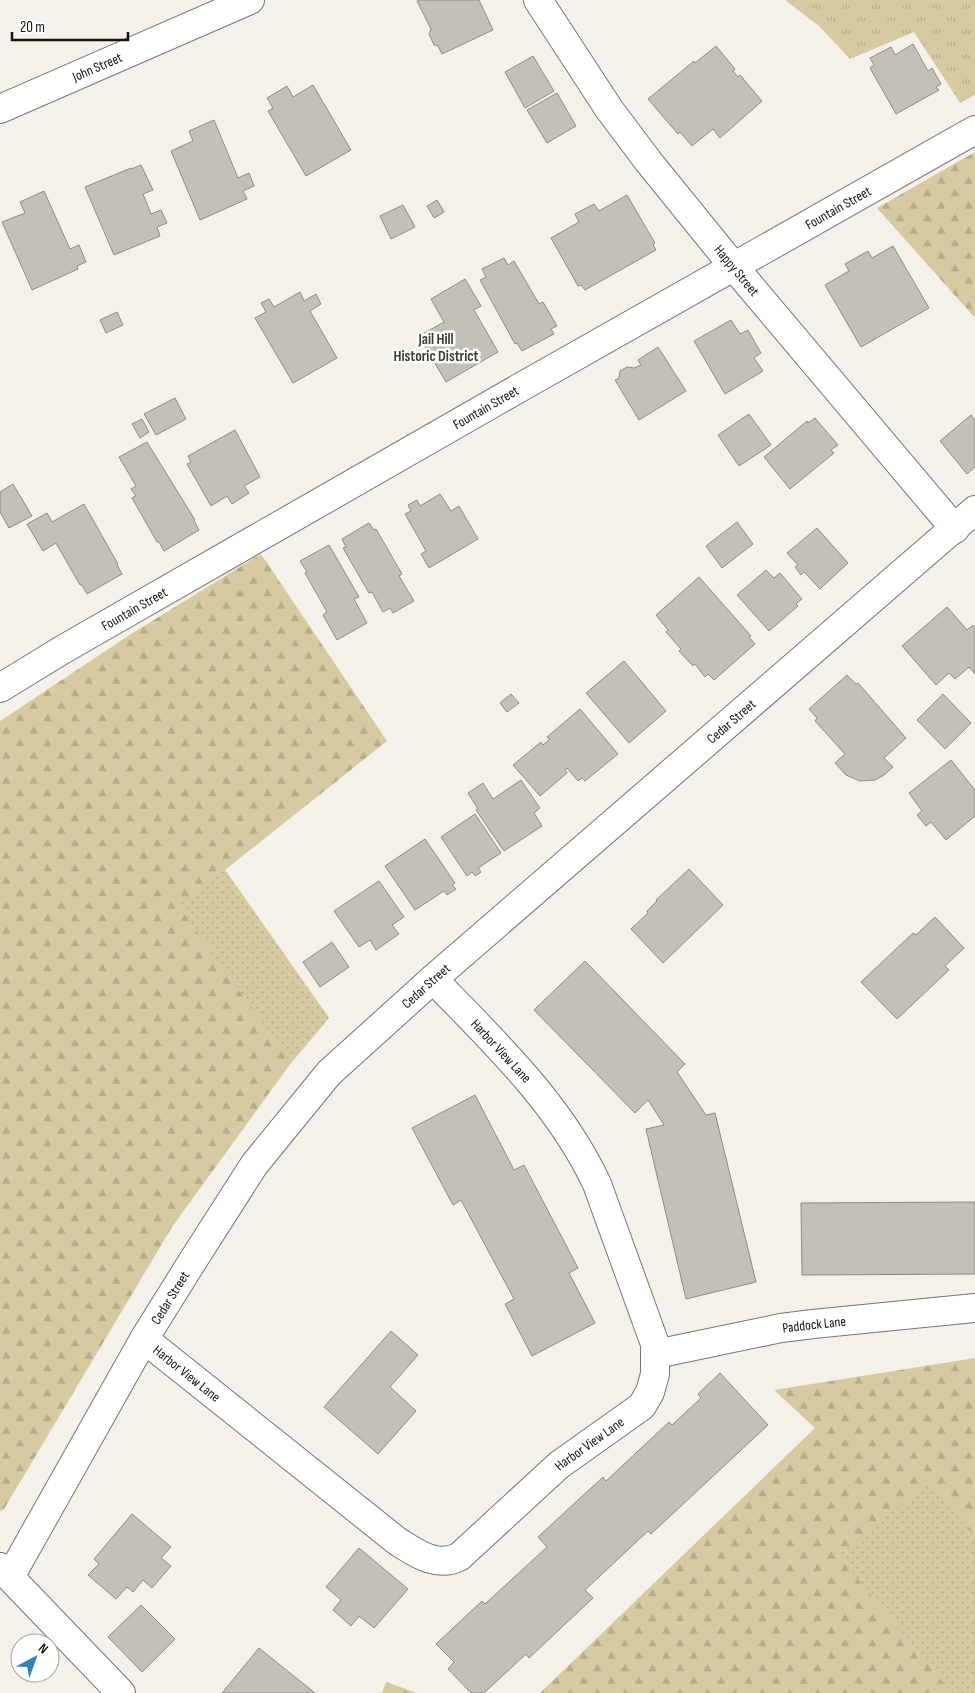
<svg xmlns="http://www.w3.org/2000/svg" width="975" height="1693" font-family="'Sofia Sans Condensed',sans-serif">
	<defs>
		<pattern id="grass-tufts" width="24" height="20" patternUnits="userSpaceOnUse" patternTransform="scale(1.25)"><rect width="24" height="20" fill="#d7caa3"/><path d="M3 7l-1-3M5 7V3M7 7l1-3M15 17l-1-3M17 17v-4M19 17l1-3" fill="none" stroke="#b8ad8b"/></pattern>
		<pattern id="forest-firs" width="22" height="20" patternUnits="userSpaceOnUse" patternTransform="scale(1.25)"><rect width="22" height="20" fill="#d7caa3"/><path d="M5 1l3.5 6h-7zM16 11l3.5 6h-7z" fill="#b8ad8b"/></pattern>
		<pattern id="park-dots" width="8" height="8" patternUnits="userSpaceOnUse" patternTransform="scale(1.25)"><rect width="8" height="8" fill="#d7caa3"/><path d="M2 2h.1M6 6h.1" fill="none" stroke="#b8ad8b" stroke-width="1.8" stroke-linecap="round"/></pattern>
	</defs>
	<rect width="100%" height="100%" fill="#f3f1e9"/>
	<!-- grass -->
	<path fill="url(#grass-tufts)" d="M 785,0 L 975,0 L 975,95 L 960,103 L 914,32 L 850,59 L 819,26 Z"/>
	<!-- forest -->
	<path fill="url(#forest-firs)" d="M 975,152 L 975,318 L 877,208 Z
		M 261,554 L 387,741 L 225,870 L 329,1018 L 291,1063 L 172,1227 L 4,1509 L 0,1511 L 0,721 L 131,634 Z
		M 975,1358 L 975,1693 L 540,1693 L 815,1428 L 774,1390 Z
		M 386,1682 L 417,1693 L 382,1693 Z"/>
	<!-- park -->
	<path fill="url(#park-dots)" d="M 225,870 L 329,1018 L 291,1063 L 178,905 Z
		M 929,1483 L 975,1537 L 975,1693 L 952,1693 L 838,1555 Z"/>
	<!-- building -->
	<path fill="#c3c0b9" stroke="#8e8c85" d="M 419,0 L 479,0 L 493,30 L 442,54 L 438,46 L 434,45 L 429,34 L 431,29 L 417,1 Z
		M 913,44 L 928,71 L 932,68 L 941,84 L 936,87 L 939,90 L 896,114 L 870,68 L 874,65 L 870,58 L 891,47 L 895,55 Z
		M 716,46 L 735,69 L 733,71 L 738,77 L 740,75 L 762,101 L 720,138 L 713,129 L 692,146 L 680,132 L 678,134 L 648,99 L 694,61 L 695,63 Z
		M 533,56 L 554,91 L 525,108 L 505,72 Z
		M 313,85 L 351,150 L 306,176 L 268,111 L 273,108 L 267,98 L 287,86 L 293,97 Z
		M 557,93 L 576,126 L 547,143 L 527,110 Z
		M 214,120 L 238,178 L 249,173 L 254,186 L 243,191 L 247,199 L 200,220 L 171,151 L 193,141 L 189,131 Z
		M 141,165 L 153,190 L 143,194 L 151,214 L 161,210 L 167,223 L 157,227 L 160,236 L 114,255 L 85,187 L 131,168 L 131,169 Z
		M 44,191 L 70,249 L 79,245 L 86,262 L 77,266 L 78,269 L 32,290 L 2,222 L 25,213 L 20,202 Z
		M 627,195 L 655,243 L 653,244 L 656,250 L 585,290 L 581,285 L 578,286 L 551,238 L 579,222 L 575,214 L 594,204 L 599,211 Z
		M 437,200 L 444,212 L 434,218 L 427,206 Z
		M 403,205 L 415,227 L 391,239 L 380,216 Z
		M 893,246 L 929,308 L 861,347 L 825,285 L 849,271 L 845,264 L 868,251 L 872,258 Z
		M 504,258 L 508,265 L 514,261 L 539,304 L 543,302 L 557,326 L 551,329 L 554,334 L 522,351 L 517,343 L 515,344 L 480,280 L 486,277 L 482,269 Z
		M 465,279 L 481,306 L 474,310 L 498,352 L 446,382 L 419,336 L 444,322 L 431,299 Z
		M 300,292 L 304,301 L 316,294 L 321,304 L 310,311 L 337,358 L 293,383 L 255,318 L 266,312 L 261,303 L 269,299 L 274,307 Z
		M 117,312 L 123,325 L 106,333 L 100,320 Z
		M 731,320 L 740,334 L 748,330 L 761,353 L 754,358 L 763,371 L 725,394 L 694,341 Z
		M 658,347 L 686,391 L 639,420 L 615,380 L 619,378 L 620,371 L 627,367 L 634,368 L 641,365 L 638,360 Z
		M 175,398 L 186,419 L 156,435 L 144,414 Z
		M 749,414 L 771,445 L 739,466 L 718,435 Z
		M 971,415 L 975,420 L 975,467 L 967,474 L 940,441 Z
		M 815,418 L 838,445 L 831,450 L 834,453 L 790,489 L 764,457 L 807,421 L 808,423 Z
		M 142,419 L 149,432 L 140,438 L 132,424 Z
		M 235,430 L 260,477 L 244,486 L 249,493 L 232,504 L 227,496 L 211,506 L 187,464 L 191,462 L 188,456 Z
		M 147,442 L 195,520 L 194,521 L 199,530 L 164,551 L 159,542 L 157,542 L 132,498 L 136,496 L 131,489 L 136,486 L 119,457 Z
		M 13,484 L 32,516 L 9,528 L 0,512 L 0,492 Z
		M 440,494 L 451,511 L 459,506 L 478,539 L 429,568 L 421,554 L 426,551 L 405,514 L 411,511 L 408,505 L 417,500 L 420,506 Z
		M 84,504 L 118,564 L 117,565 L 122,574 L 87,594 L 82,585 L 80,585 L 56,543 L 43,551 L 27,524 L 47,513 L 52,522 Z
		M 737,522 L 753,544 L 722,568 L 706,546 Z
		M 369,523 L 374,530 L 376,529 L 402,574 L 399,576 L 414,601 L 393,613 L 390,608 L 383,612 L 372,592 L 369,593 L 343,548 L 346,547 L 342,539 Z
		M 817,528 L 848,563 L 820,589 L 804,572 L 801,575 L 795,567 L 798,565 L 787,553 Z
		M 329,545 L 359,597 L 354,599 L 367,623 L 337,640 L 323,615 L 327,612 L 305,573 L 307,572 L 300,561 Z
		M 766,570 L 774,578 L 780,573 L 802,599 L 796,604 L 798,606 L 769,631 L 737,595 Z
		M 699,577 L 751,636 L 749,637 L 755,644 L 714,680 L 708,674 L 705,677 L 695,664 L 693,666 L 679,651 L 681,649 L 666,632 L 668,630 L 656,615 Z
		M 947,607 L 967,630 L 973,625 L 975,628 L 975,674 L 969,667 L 955,679 L 949,673 L 936,685 L 902,646 Z
		M 624,661 L 666,711 L 629,743 L 586,693 Z
		M 847,675 L 856,684 L 858,683 L 906,738 L 884,758 L 893,767 L 884,775 L 875,780 L 860,781 L 846,775 L 835,763 L 845,754 L 815,721 L 817,718 L 809,709 Z
		M 511,694 L 519,703 L 507,712 L 500,703 Z
		M 943,694 L 971,723 L 945,749 L 917,720 Z
		M 580,709 L 618,754 L 585,781 L 582,778 L 578,781 L 567,768 L 565,770 L 567,773 L 540,796 L 513,765 L 541,742 L 543,745 L 550,739 L 547,737 Z
		M 951,760 L 975,790 L 975,816 L 946,840 L 931,822 L 926,826 L 917,815 L 922,811 L 909,793 Z
		M 521,780 L 540,808 L 534,813 L 542,826 L 504,851 L 476,810 L 478,809 L 468,793 L 483,783 L 493,799 Z
		M 475,814 L 501,853 L 478,868 L 481,872 L 475,876 L 472,872 L 467,876 L 441,837 Z
		M 425,839 L 455,883 L 452,885 L 456,889 L 447,895 L 444,891 L 415,910 L 385,866 Z
		M 689,869 L 723,905 L 663,963 L 631,929 L 648,913 L 647,911 L 657,901 L 656,900 Z
		M 379,881 L 404,917 L 392,925 L 399,934 L 376,950 L 370,940 L 359,947 L 334,911 Z
		M 935,917 L 964,948 L 945,966 L 949,970 L 897,1019 L 861,982 L 913,933 L 916,935 Z
		M 332,942 L 349,967 L 320,987 L 303,962 Z
		M 585,961 L 685,1064 L 677,1072 L 706,1115 L 715,1113 L 756,1282 L 686,1299 L 646,1129 L 664,1125 L 648,1100 L 635,1113 L 534,1010 Z
		M 475,1095 L 514,1170 L 524,1165 L 578,1268 L 569,1273 L 595,1323 L 532,1356 L 505,1304 L 514,1299 L 461,1200 L 453,1205 L 412,1128 Z
		M 975,1202 L 975,1274 L 802,1275 L 801,1203 Z
		M 391,1331 L 418,1355 L 390,1387 L 416,1411 L 378,1454 L 324,1407 Z
		M 720,1373 L 768,1425 L 651,1534 L 648,1531 L 585,1590 L 593,1598 L 529,1658 L 526,1654 L 484,1693 L 471,1693 L 448,1669 L 454,1662 L 436,1644 L 482,1601 L 485,1604 L 547,1547 L 538,1537 L 603,1477 L 606,1481 L 669,1422 L 672,1425 L 701,1398 L 698,1394 Z
		M 132,1514 L 171,1547 L 161,1558 L 171,1566 L 152,1588 L 143,1580 L 133,1592 L 127,1587 L 116,1599 L 88,1575 L 99,1564 L 94,1559 Z
		M 359,1548 L 408,1589 L 374,1628 L 359,1616 L 351,1626 L 333,1610 L 341,1600 L 326,1587 Z
		M 141,1605 L 175,1639 L 142,1672 L 108,1637 Z
		M 259,1648 L 315,1693 L 222,1693 Z"/>
	<g fill="none" stroke-linecap="round" stroke-linejoin="round">
		<!-- minor casing -->
		<g stroke="#77756e" stroke-width="30">
			<g id="minor">
				<path id="s1" d="M 538,0 L 609,109 L 648,161 L 734,267 L 955,529"/>
				<path id="s2" d="M 0,109 L 250,0"/>
				<path id="s3" d="M 0,688 L 62,650 L 521,387 L 975,130"/>
				<path id="s4" d="M 144,1339 L 397,1541 C 416,1553 436,1568 459,1557 L 559,1465 L 642,1406 L 650,1392 L 655,1374 L 655,1344 L 597,1184 C 559,1103 494,1042 433,979"/>
				<path id="s5" d="M 656,1354 L 781,1328 L 813,1324 L 975,1308"/>
				<path d="M 0,1567 L 121,1693"/>
				<path id="s6" d="M 10,1577 L 144,1339 L 192,1262 L 254,1165 L 329,1073 L 433,979 L 975,510"/>
			</g>
		</g>
		<!-- minor -->
		<use href="#minor" stroke="#fff" stroke-width="28"/>
	</g>
	<g text-anchor="middle" dominant-baseline="central" stroke-width="5" stroke-linejoin="round" paint-order="stroke">
		<!-- street labels -->
		<g font-size="14" fill="#141310" stroke="#fff">
			<text stroke="none"><textPath href="#s2" startOffset="106">John Street</textPath></text>
			<text stroke="none"><textPath href="#s3" startOffset="966">Fountain Street</textPath></text>
			<text stroke="none"><textPath href="#s1" startOffset="336">Happy Street</textPath></text>
			<text stroke="none"><textPath href="#s3" startOffset="561">Fountain Street</textPath></text>
			<text stroke="none"><textPath href="#s3" startOffset="156">Fountain Street</textPath></text>
			<text stroke="none"><textPath href="#s6" startOffset="1132">Cedar Street</textPath></text>
			<text stroke="none"><textPath href="#s6" startOffset="728">Cedar Street</textPath></text>
			<text transform="translate(501 1051) rotate(47)">Harbor View Lane</text>
			<text stroke="none"><textPath href="#s6" startOffset="322">Cedar Street</textPath></text>
			<text stroke="none"><textPath href="#s5" startOffset="161">Paddock Lane</textPath></text>
			<text stroke="none"><textPath href="#s4" startOffset="55">Harbor View Lane</textPath></text>
			<text stroke="none"><textPath href="#s4" startOffset="564">Harbor View Lane</textPath></text>
		</g>
		<!-- neighbourhood labels -->
		<g font-size="15" font-weight="bold" fill="#3d3b35" stroke="#fff">
			<text x="436" y="339">Jail Hill<tspan x="436" dy="17">Historic District</tspan></text>
		</g>
	</g>
	<!-- north arrow -->
	<g transform="translate(35 1658) rotate(41)"><circle r="24" fill="#ffffff" stroke="#a1a19f"/>
	<path d="M0-4L9 19L0 12L-9 19Z" fill="#3482b4"/>
	<text y="-8" font-size="14" font-weight="bold" text-anchor="middle" fill="#141310">N</text>
	</g>
	<!-- scale -->
	<path d="M12 32v8h116v-8" fill="none" stroke="#141310" stroke-width="2.5"/>
	<text x="20" y="32" font-size="15" fill="#141310" stroke="#ffffff" stroke-width="4" paint-order="stroke">20 m</text>
</svg>
